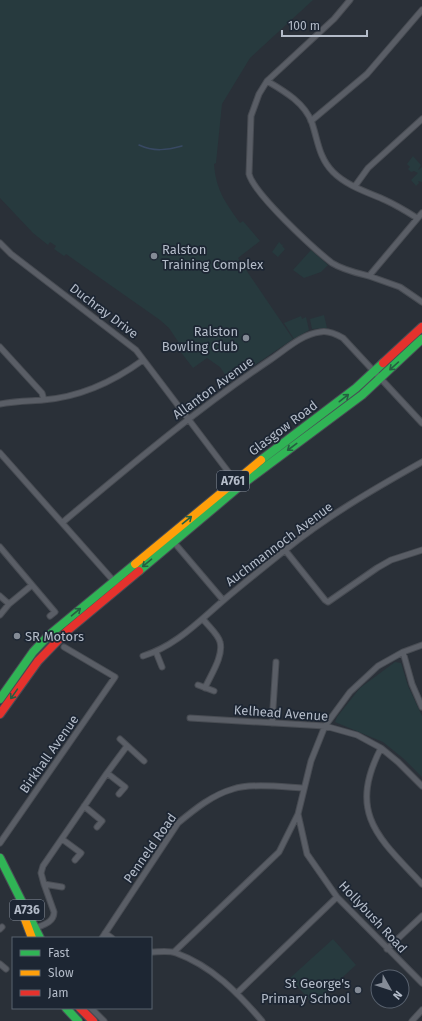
<svg xmlns="http://www.w3.org/2000/svg" width="422" height="1021" font-family="'Fira Sans',sans-serif">
	<rect width="100%" height="100%" fill="#2a3038"/>
	<!-- green -->
	<path fill="#273a3e" d="M 0,0 L 313,0 L 250,58 L 222,104 L 216,163 L 214,164 C 216,190 225,202 240,223 L 243,221 L 260,241 L 238,258 L 293,339 L 230,382 L 220,367 L 207,358 L 193,368 L 180,351 L 183,349 L 169,328 L 160,320 L 66,254 L 64,256 L 54,249 L 56,246 L 50,242 L 48,245 L 33,233 L 0,198 Z
		M 413,156 L 421,165 L 418,170 L 422,167 L 422,182 L 418,181 L 419,183 L 416,186 L 411,180 L 418,173 L 414,171 L 411,172 L 408,169 L 410,167 L 407,164 Z
		M 279,242 L 282,245 L 284,244 L 282,246 L 285,249 L 278,257 L 272,252 Z
		M 311,250 L 328,265 L 321,272 L 304,278 L 293,270 Z
		M 324,315 L 327,328 L 312,329 L 310,319 Z
		M 301,316 L 302,319 L 306,317 L 309,330 L 294,339 L 284,323 Z
		M 395,662 L 401,663 L 408,686 L 422,716 L 422,777 L 404,759 L 383,742 L 335,722 L 337,717 L 360,688 Z
		M 333,939 L 356,965 L 313,1004 L 290,978 Z"/>
	<g fill="none" stroke-linecap="round" stroke-linejoin="round">
		<!-- stream -->
		<path stroke="#384963" stroke-width="1.5" d="M 139,145 C 154,152 167,150 182,146"/>
		<!-- street casing -->
		<g stroke="#484c53" stroke-width="7">
			<path id="street" d="M 350,0 L 334,19 L 267,81 L 259,94 L 251,116 L 249,174 C 254,194 314,249 332,263 C 343,270 357,273 369,276
				M 267,81 C 284,91 305,103 312,123 C 318,141 319,158 333,172 C 347,186 367,192 385,200 C 396,205 406,211 417,218
				M 311,121 L 367,74 L 422,10
				M 355,186 L 368,168 L 422,119
				M 422,213 L 369,276 L 400,287 L 422,302
				M 0,243 L 11,254 L 136,350 L 236,482
				M 0,347 L 42,393 L 44,400
				M 0,404 C 14,401 29,401 43,400 C 81,397 113,382 143,360
				M 0,453 L 119,587
				M 63,522 C 130,466 197,409 270,360 C 285,350 302,334 320,332 C 328,330 336,334 343,338 L 422,423
				M 172,540 L 223,600
				M 0,547 L 55,612 L 50,616
				M 285,550 L 325,600 L 328,602 L 377,568 L 391,560 L 422,550
				M 0,596 L 9,604
				M 0,615 L 9,604 L 32,585
				M 203,619 C 208,626 218,634 220,642 C 224,656 210,676 205,688
				M 422,645 L 403,652 L 378,666 L 350,692 L 325,726 L 311,761 L 298,814 L 307,854 L 337,897 L 422,983
				M 156,652 L 162,667
				M 403,652 L 412,684 L 422,707
				M 143,656 C 176,646 199,621 225,599 C 244,583 264,567 284,551 C 327,516 374,489 422,462
				M 198,685 L 214,691
				M 190,718 L 325,726 L 357,735 L 381,748 L 398,762 L 422,786
				M 272,723 L 276,662
				M 120,739 L 144,761
				M 381,748 C 347,814 379,838 422,884
				M 107,773 L 127,746
				M 84,806 L 102,821 L 97,827
				M 62,839 L 81,853 L 75,860
				M 0,843 L 115,677 L 64,647
				M 44,884 L 62,887
				M 0,929 L 2,927
				M 33,929 C 42,925 54,923 54,912 L 44,884 L 41,873 L 43,866 L 107,773 L 125,787 L 119,794
				M 105,933 L 112,938
				M 102,938 L 178,823 C 195,809 212,795 233,789 C 251,783 284,787 304,788
				M 387,949 L 422,916
				M 151,952 C 158,952 169,950 176,953 C 212,966 238,993 262,1021
				M 174,952 L 279,852 L 298,814
				M 0,964 L 6,969
				M 237,993 L 337,897
				M 91,1008 L 104,1021
				M 412,1021 L 422,1010"/>
		</g>
		<!-- fast casing -->
		<g stroke="#484c55" stroke-width="10">
			<path id="fast" d="M 261,460 L 356,388 L 383,363
				M 139,571 L 240,486 L 362,395 L 422,339
				M 0,699 L 33,652 L 49,635 L 135,564
				M 0,858 L 40,938
				M 66,1008 L 78,1021"/>
		</g>
		<!-- slow casing -->
		<g stroke="#484c55" stroke-width="10">
			<path id="slow" d="M 135,564 L 261,460
				M 20,906 L 32,938"/>
		</g>
		<!-- jam casing -->
		<g stroke="#484c55" stroke-width="10">
			<path id="jam" d="M 383,363 L 422,327
				M 0,714 L 38,661 L 67,631 L 139,571
				M 80,1008 L 93,1021"/>
		</g>
		<!-- street -->
		<use href="#street" stroke="#5a5e66" stroke-width="5"/>
		<!-- fast -->
		<use href="#fast" stroke="#30b455" stroke-width="8"/>
		<!-- slow -->
		<use href="#slow" stroke="#ff9f0a" stroke-width="8"/>
		<!-- jam -->
		<use href="#jam" stroke="#e5322d" stroke-width="8"/>
	</g>
	<!-- one-way arrows -->
	<defs><path id="oneway-shaft" d="M-6 0H5M1.5-3L5.5 0L1.5 3" fill="none" stroke-width="1.6" stroke-linecap="round" stroke-linejoin="round"/></defs>
	<g stroke="#255f41">
		<use href="#oneway-shaft" transform="translate(394 366) rotate(138)"/>
		<use href="#oneway-shaft" transform="translate(344 398) rotate(-38)"/>
		<use href="#oneway-shaft" transform="translate(292 447) rotate(143)"/>
		<use href="#oneway-shaft" transform="translate(187 520) rotate(-39)"/>
		<use href="#oneway-shaft" transform="translate(147 563) rotate(140)"/>
		<use href="#oneway-shaft" transform="translate(76 612) rotate(-40)"/>
		<use href="#oneway-shaft" transform="translate(14 694) rotate(125)"/>
	</g>
	<!-- markers -->
	<g fill="#848b96" stroke="#1d2633" stroke-width="1.5">
		<circle cx="154" cy="256" r="4"/>
		<circle cx="246" cy="338" r="4"/>
		<circle cx="17" cy="636" r="4"/>
		<circle cx="358" cy="990" r="4"/>
	</g>
	<g text-anchor="middle" dominant-baseline="central" stroke-width="3.5" stroke-linejoin="round" paint-order="stroke">
		<!-- shield labels -->
		<g fill="#1d2633" stroke="#878f9c" stroke-width="1">
			<rect x="217" y="471" width="32" height="20" rx="3"/>
			<rect x="10" y="900" width="34" height="20" rx="3"/>
		</g>
		<g font-size="12" font-weight="bold" fill="#b4bcc9">
			<text x="233" y="481">A761</text>
			<text x="27" y="910">A736</text>
		</g>
		<!-- poi labels -->
		<g font-size="13" fill="#b4bcc9" stroke="#1d2633" text-anchor="start">
			<text x="162" y="249">Ralston<tspan x="162" dy="15">Training Complex</tspan></text>
			<text x="238" y="331" text-anchor="end">Ralston<tspan x="238" dy="15">Bowling Club</tspan></text>
			<text x="25" y="636">SR Motors</text>
			<text x="350" y="983" text-anchor="end">St George's<tspan x="350" dy="15">Primary School</tspan></text>
		</g>
		<!-- street labels -->
		<g font-size="13" fill="#b4bcc9" stroke="#1d2633">
			<text transform="translate(104 311) rotate(37)">Duchray Drive</text>
			<text transform="translate(213 388) rotate(-36)">Allanton Avenue</text>
			<text transform="translate(283 428) rotate(-37)">Glasgow Road</text>
			<text transform="translate(279 544) rotate(-37)">Auchmannoch Avenue</text>
			<text transform="translate(281 713) rotate(4)">Kelhead Avenue</text>
			<text transform="translate(49 754) rotate(-55)">Birkhall Avenue</text>
			<text transform="translate(150 848) rotate(-55)">Penneld Road</text>
			<text transform="translate(373 917) rotate(47)">Hollybush Road</text>
		</g>
	</g>
	<!-- legend -->
	<rect x="12" y="937" width="140" height="72" fill="#1d2633" stroke="#59626f"/>
	<rect x="20" y="950" width="20" height="6" fill="#30b455" stroke="#59626f"/>
	<text x="48" y="957" font-size="12" fill="#b4bcc9">Fast</text>
	<rect x="20" y="970" width="20" height="6" fill="#ff9f0a" stroke="#59626f"/>
	<text x="48" y="977" font-size="12" fill="#b4bcc9">Slow</text>
	<rect x="20" y="990" width="20" height="6" fill="#e5322d" stroke="#59626f"/>
	<text x="48" y="997" font-size="12" fill="#b4bcc9">Jam</text>
	<!-- north arrow -->
	<g transform="translate(390 989) rotate(129)"><circle r="19" fill="#1d2633" stroke="#59626f"/>
	<path d="M0-3L7 15L0 10L-7 15Z" fill="#848b96"/>
	<text y="-6" font-size="11" font-weight="bold" text-anchor="middle" fill="#b4bcc9">N</text>
	</g>
	<!-- scale -->
	<path d="M282 30v6h85v-6" fill="none" stroke="#b4bcc9" stroke-width="2"/>
	<text x="288" y="30" font-size="12" fill="#b4bcc9" stroke="#1d2633" stroke-width="3" paint-order="stroke">100 m</text>
</svg>
